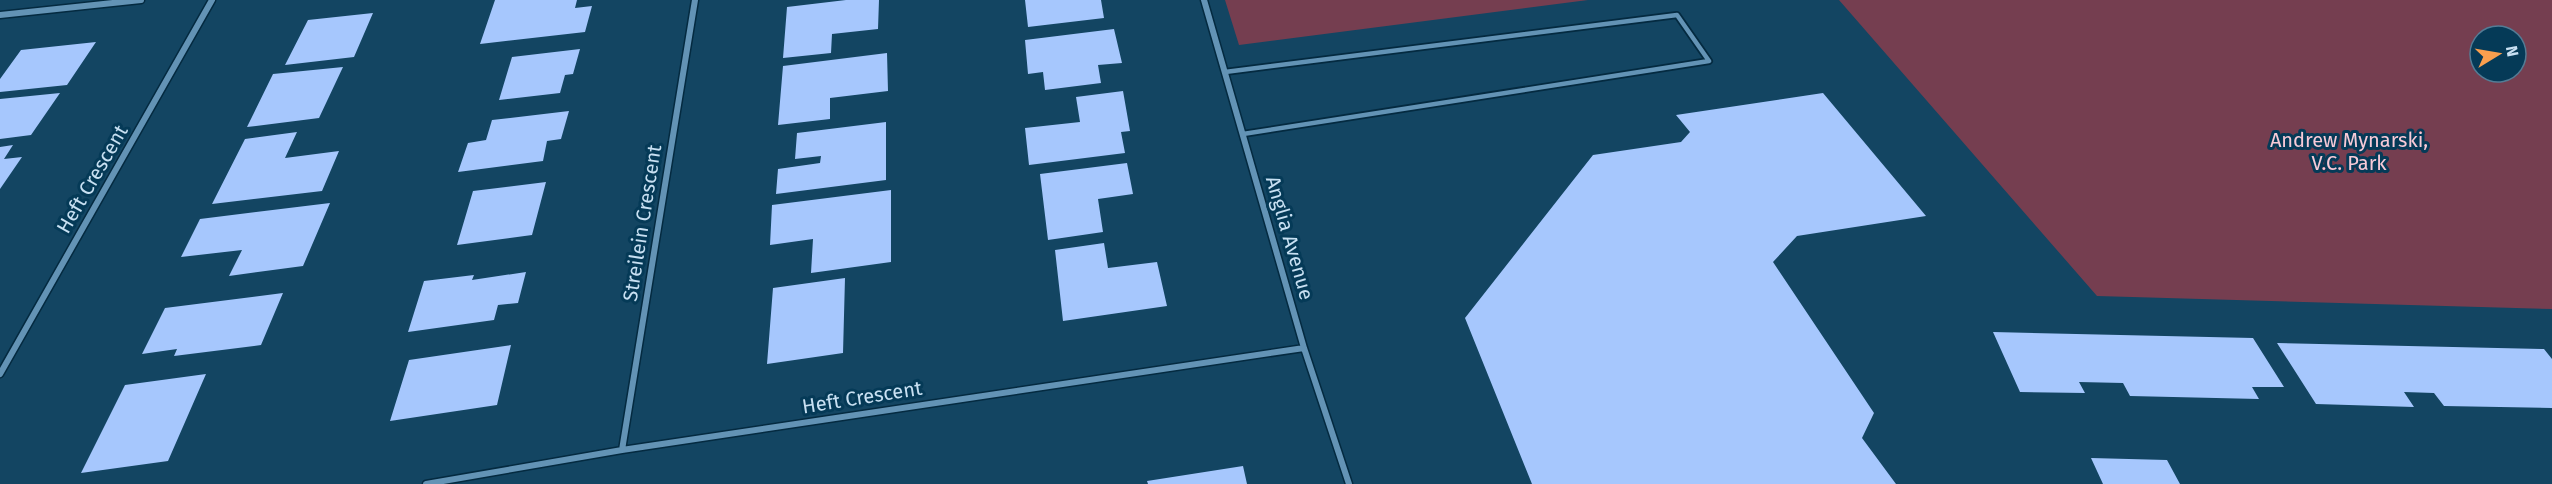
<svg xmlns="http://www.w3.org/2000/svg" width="2552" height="484" font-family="'Fira Sans',sans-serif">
	<rect width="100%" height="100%" fill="#134562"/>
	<!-- green -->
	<path fill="#753e50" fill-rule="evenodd" d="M 1225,0 L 1588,0 L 1239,45 Z
		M 1839,0 L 2552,0 L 2552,309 L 2097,296 ZM 2480,36 L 2516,36 L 2516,72 L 2480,72 Z"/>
	<!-- building -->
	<path fill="#a6c7fd" d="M 495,0 L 577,0 L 575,8 L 592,6 L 585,32 L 480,44 Z
		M 846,0 L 879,0 L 878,29 L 832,34 L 831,53 L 783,58 L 787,7 Z
		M 1025,0 L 1101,0 L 1104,18 L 1028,27 Z
		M 373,13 L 354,57 L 285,65 L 308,20 Z
		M 1114,29 L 1122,63 L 1098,65 L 1101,83 L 1045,90 L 1043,72 L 1028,74 L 1025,40 Z
		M 96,42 L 67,85 L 0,92 L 0,79 L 21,50 Z
		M 580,49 L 573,74 L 565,75 L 560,93 L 499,100 L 512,57 Z
		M 887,53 L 888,91 L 830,98 L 830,119 L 778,125 L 783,66 Z
		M 343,67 L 319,118 L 247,127 L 273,74 Z
		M 1123,91 L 1130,131 L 1121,132 L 1125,153 L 1029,165 L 1025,128 L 1080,122 L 1076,97 Z
		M 60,93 L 31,135 L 0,139 L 0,99 Z
		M 1823,93 L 1926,216 L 1797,236 L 1773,262 L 1874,413 L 1862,438 L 1896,484 L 1532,484 L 1465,318 L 1593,155 L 1681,142 L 1690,132 L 1676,115 Z
		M 569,111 L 561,139 L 547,141 L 543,161 L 458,172 L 468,143 L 486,140 L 492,120 Z
		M 886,122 L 886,180 L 776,194 L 778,169 L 820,163 L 821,156 L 795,159 L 797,133 Z
		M 297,132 L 285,158 L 339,151 L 322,191 L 212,204 L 245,139 Z
		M 13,145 L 4,159 L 22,157 L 0,189 L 0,147 Z
		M 1127,163 L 1133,194 L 1098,199 L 1103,232 L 1048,240 L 1040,174 Z
		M 546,182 L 532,235 L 457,245 L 473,191 Z
		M 891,190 L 891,262 L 811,273 L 813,239 L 770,245 L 772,205 Z
		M 330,203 L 303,266 L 229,276 L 242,250 L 181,257 L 200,219 Z
		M 1104,243 L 1108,268 L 1157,262 L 1167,306 L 1063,321 L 1055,250 Z
		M 526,272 L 518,303 L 498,305 L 494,320 L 408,332 L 424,281 L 474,275 L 472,280 Z
		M 845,278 L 843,353 L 767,364 L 773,288 Z
		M 283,293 L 261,345 L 174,356 L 177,349 L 142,354 L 165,308 Z
		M 1993,332 L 2253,338 L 2284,387 L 2252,387 L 2259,399 L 2130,396 L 2123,383 L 2079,382 L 2085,393 L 2020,392 Z
		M 2277,343 L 2544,349 L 2552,359 L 2552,408 L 2444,406 L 2434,393 L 2404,392 L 2414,407 L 2316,404 Z
		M 511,345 L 497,405 L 390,421 L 409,360 Z
		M 206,374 L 168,461 L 81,473 L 125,385 Z
		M 2091,458 L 2167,460 L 2180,484 L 2103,484 Z
		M 1243,466 L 1247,484 L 1148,484 L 1147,481 Z"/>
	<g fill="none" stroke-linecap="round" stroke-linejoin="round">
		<!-- service casing -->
		<g stroke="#042a40" stroke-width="8">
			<path id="service" d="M 1225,72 L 1677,15 L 1709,61 L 1243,134"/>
		</g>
		<!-- minor casing -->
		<g stroke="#042a40" stroke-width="9">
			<path id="minor" d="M 1204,0 L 1304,348 L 1349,484
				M 0,15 L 141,0
				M 0,374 L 212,0
				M 622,450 L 695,0
				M 426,484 L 622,450 L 1304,348"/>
		</g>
		<!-- service -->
		<use href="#service" stroke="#6393b5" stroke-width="4.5"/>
		<!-- minor -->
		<use href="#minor" stroke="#6393b5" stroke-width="6"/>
	</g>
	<g text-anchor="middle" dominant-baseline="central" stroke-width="6" stroke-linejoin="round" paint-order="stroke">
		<!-- park labels -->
		<g font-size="20" fill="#f8cad7" stroke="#053a57">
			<text x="2349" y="140">Andrew Mynarski,<tspan x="2349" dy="23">V.C. Park</tspan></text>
		</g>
		<!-- street labels -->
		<g font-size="20" fill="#c8e0f2" stroke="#053a57">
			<text transform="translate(92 179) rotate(-60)">Heft Crescent</text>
			<text transform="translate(642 223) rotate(-81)">Streilein Crescent</text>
			<text transform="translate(1290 238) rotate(74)">Anglia Avenue</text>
			<text transform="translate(862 397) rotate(-9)">Heft Crescent</text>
		</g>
	</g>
	<!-- north arrow -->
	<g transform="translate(2498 54) rotate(79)"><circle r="28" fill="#053a57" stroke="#537c95" stroke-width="1.5"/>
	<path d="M0-4.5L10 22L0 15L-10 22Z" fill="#fa9f4e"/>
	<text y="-9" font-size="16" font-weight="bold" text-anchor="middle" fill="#c8e0f2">N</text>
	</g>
</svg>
